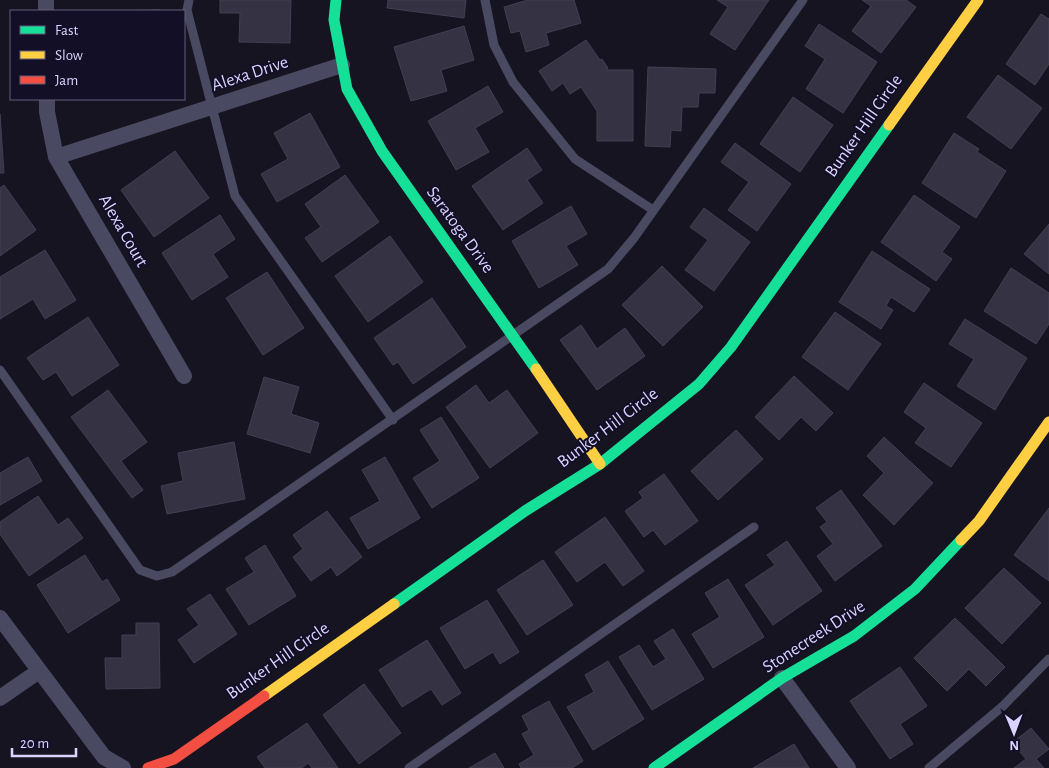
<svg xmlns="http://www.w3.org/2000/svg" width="1049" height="768" font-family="'Alegreya Sans',sans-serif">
	<rect width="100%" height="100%" fill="#161421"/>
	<!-- building -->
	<path fill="#343243" stroke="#433f54" d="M 220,0 L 291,0 L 290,43 L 239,42 L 240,13 L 220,13 Z
		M 388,0 L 466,0 L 464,18 L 387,8 Z
		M 528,0 L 574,0 L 581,23 L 546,33 L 549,45 L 526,52 L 520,31 L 511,33 L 504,7 Z
		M 717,0 L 769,0 L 735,50 L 710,34 L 728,7 Z
		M 862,0 L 906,0 L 916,7 L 881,53 L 852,31 L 871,6 Z
		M 161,10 L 161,11 L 91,11 Z
		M 1041,14 L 1049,19 L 1049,64 L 1035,85 L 1006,64 Z
		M 819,24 L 877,62 L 843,113 L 806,89 L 825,59 L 805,46 Z
		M 464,26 L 474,60 L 441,70 L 447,91 L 411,101 L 394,47 Z
		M 586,40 L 600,60 L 602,59 L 608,68 L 606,70 L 633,70 L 633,141 L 597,141 L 597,111 L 581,87 L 570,94 L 563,83 L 552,91 L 539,71 Z
		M 648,67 L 716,69 L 715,93 L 699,93 L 698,107 L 682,107 L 681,131 L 671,130 L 670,147 L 645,146 Z
		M 998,75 L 1042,108 L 1011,149 L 967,117 Z
		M 488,86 L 503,112 L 475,128 L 489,152 L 456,170 L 428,121 Z
		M 793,97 L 833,125 L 800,172 L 760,144 Z
		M 310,113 L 340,167 L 277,202 L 261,174 L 288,159 L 274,133 Z
		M 0,114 L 4,173 L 0,173 Z
		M 954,133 L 979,149 L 977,152 L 1006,171 L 976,218 L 922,183 Z
		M 735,143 L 791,184 L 757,231 L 728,210 L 749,182 L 721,162 Z
		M 527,148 L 542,170 L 527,180 L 543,203 L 503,230 L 472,186 Z
		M 175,151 L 209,198 L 154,237 L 121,190 Z
		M 345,175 L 379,222 L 322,262 L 305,238 L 321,227 L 305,204 Z
		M 4,185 L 36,230 L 0,256 L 0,188 Z
		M 914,195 L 960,227 L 942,252 L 952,259 L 936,281 L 881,242 Z
		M 571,206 L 587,234 L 566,246 L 578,265 L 539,288 L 512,241 Z
		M 704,208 L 750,242 L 714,291 L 685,270 L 708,240 L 690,227 Z
		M 220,215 L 235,239 L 213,254 L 228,277 L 192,300 L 162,253 Z
		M 1049,224 L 1049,274 L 1024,254 Z
		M 390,236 L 423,282 L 368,322 L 335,276 Z
		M 45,250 L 76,300 L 45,319 L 33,299 L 0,319 L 0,277 Z
		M 872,251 L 930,289 L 914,312 L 891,297 L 886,306 L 893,310 L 881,329 L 839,302 Z
		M 662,266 L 703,307 L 663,346 L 622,305 Z
		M 1011,268 L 1049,293 L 1049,324 L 1036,344 L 984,311 Z
		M 267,272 L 304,328 L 263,355 L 226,298 Z
		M 432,298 L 466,347 L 413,384 L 398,362 L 393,365 L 374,338 Z
		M 835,312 L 881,344 L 848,390 L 802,357 Z
		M 88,317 L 119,365 L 72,396 L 56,372 L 43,380 L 27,358 Z
		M 965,319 L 1027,358 L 995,410 L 957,386 L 974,359 L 949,344 Z
		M 581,325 L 597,349 L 625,328 L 645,356 L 597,390 L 560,340 Z
		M 794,376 L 833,413 L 816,431 L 801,417 L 779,440 L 755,417 Z
		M 264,377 L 299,387 L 291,414 L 319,423 L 310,453 L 247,434 Z
		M 924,383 L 982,423 L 951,467 L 915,443 L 926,428 L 904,412 Z
		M 476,385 L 489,403 L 507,390 L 538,433 L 490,468 L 446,407 Z
		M 108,390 L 147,442 L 121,461 L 143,490 L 132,498 L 71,417 Z
		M 441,417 L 479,478 L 432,508 L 413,478 L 440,461 L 420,430 Z
		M 736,430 L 763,459 L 718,500 L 691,471 Z
		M 884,437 L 933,483 L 894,525 L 863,495 L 884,473 L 867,456 Z
		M 234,442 L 245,499 L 167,514 L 161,486 L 183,481 L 178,453 Z
		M 28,457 L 42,481 L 0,505 L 0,473 Z
		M 385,457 L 420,518 L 368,549 L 350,518 L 380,501 L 362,470 Z
		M 664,474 L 698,521 L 665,545 L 653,530 L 644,537 L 625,511 L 643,498 L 639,492 Z
		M 841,490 L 882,546 L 835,581 L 817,556 L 833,544 L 820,527 L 827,522 L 816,508 Z
		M 38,496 L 58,525 L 68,518 L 83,538 L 29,576 L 0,534 L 0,522 Z
		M 1049,508 L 1049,581 L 1014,555 Z
		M 327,511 L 362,557 L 337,576 L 331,567 L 311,581 L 293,557 L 303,549 L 293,535 Z
		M 605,517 L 644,571 L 623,586 L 605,562 L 577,582 L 555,552 Z
		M 787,541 L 822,591 L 773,625 L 745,585 L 775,565 L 767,555 Z
		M 265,545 L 296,596 L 249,625 L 226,589 L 254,572 L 245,558 Z
		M 85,555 L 102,582 L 107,579 L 120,600 L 68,633 L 37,585 Z
		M 543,560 L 573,605 L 527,635 L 497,590 Z
		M 1004,568 L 1041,603 L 1002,644 L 965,608 Z
		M 728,579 L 764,637 L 713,668 L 692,634 L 720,617 L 705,593 Z
		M 210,594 L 237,634 L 194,663 L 178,640 L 199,625 L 187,609 Z
		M 487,600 L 519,652 L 500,664 L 493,652 L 465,669 L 440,628 Z
		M 955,618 L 1005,667 L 986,686 L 969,669 L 947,691 L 914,658 Z
		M 136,623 L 159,623 L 160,688 L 106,689 L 105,658 L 122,658 L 122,635 L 136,635 Z
		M 673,629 L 704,679 L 652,710 L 619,657 L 639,645 L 653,667 L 666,659 L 654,641 Z
		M 427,640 L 461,693 L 442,705 L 431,689 L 402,707 L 379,670 Z
		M 608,661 L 644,719 L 593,750 L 567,707 L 594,692 L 585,675 Z
		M 900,667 L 927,706 L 900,724 L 913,744 L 890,759 L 850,701 Z
		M 364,684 L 401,733 L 359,764 L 323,715 Z
		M 549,701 L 583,761 L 572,768 L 521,768 L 519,764 L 534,755 L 522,734 L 529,730 L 522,716 Z
		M 307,723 L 338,768 L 312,768 L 308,763 L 302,768 L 265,768 L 257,757 Z
		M 1031,728 L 1049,749 L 1036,759 L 1044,768 L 1014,768 L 1026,759 L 1012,743 Z
		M 794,744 L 809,768 L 753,768 Z
		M 495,753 L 504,768 L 469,768 Z"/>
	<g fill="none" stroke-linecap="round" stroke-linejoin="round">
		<!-- lane -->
		<path stroke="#4a4962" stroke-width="9" d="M 189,0 L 187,10 L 235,196 L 393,420
			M 485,0 L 494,45 L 513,82 L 575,159 L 653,210
			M 0,370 L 140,570 L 157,576 L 172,572 L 608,269 L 634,238 L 803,0
			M 409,768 L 754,527
			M 929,768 L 1003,706 L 1049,659"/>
		<!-- street -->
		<path stroke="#4a4962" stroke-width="16" d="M 46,0 L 46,11
			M 47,99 L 47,112 L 56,157 L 184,376
			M 56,157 L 342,65
			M 0,618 L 104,757 L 123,768
			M 782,678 L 848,768
			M 0,698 L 39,671"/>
		<!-- fast -->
		<path stroke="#16e098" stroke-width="11" d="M 336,0 L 334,20 L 347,89 L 382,151 L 536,369
			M 394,604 L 525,511 L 600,464 L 699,384 L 731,347 L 889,125
			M 654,768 L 782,678 L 854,636 L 915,589 L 961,540"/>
		<!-- slow -->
		<path stroke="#ffcf43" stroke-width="11" d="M 889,125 L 978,0
			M 536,369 L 600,464
			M 961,540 L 979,521 L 1049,422
			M 264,696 L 394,604"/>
		<!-- jam -->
		<path stroke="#f24e42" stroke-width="11" d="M 148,768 L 174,759 L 264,696"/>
	</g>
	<g text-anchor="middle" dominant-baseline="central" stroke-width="4" stroke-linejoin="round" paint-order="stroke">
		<!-- street labels -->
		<g font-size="18" fill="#d9d4ff" stroke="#130f26">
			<text transform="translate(250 74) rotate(-18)">Alexa Drive</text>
			<text transform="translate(864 126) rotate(-55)">Bunker Hill Circle</text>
			<text transform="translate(460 230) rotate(54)">Saratoga Drive</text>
			<text transform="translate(123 231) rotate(60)">Alexa Court</text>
			<text transform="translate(608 428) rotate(-37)">Bunker Hill Circle</text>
			<text transform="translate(814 637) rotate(-33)">Stonecreek Drive</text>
			<text transform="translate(278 661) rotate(-35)">Bunker Hill Circle</text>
		</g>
	</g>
	<!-- legend -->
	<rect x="10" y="10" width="175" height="90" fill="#130f26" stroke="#625e7d"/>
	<rect x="20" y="26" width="25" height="8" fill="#16e098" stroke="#625e7d"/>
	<text x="55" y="35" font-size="15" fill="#d9d4ff">Fast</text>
	<rect x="20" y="51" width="25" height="8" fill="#ffcf43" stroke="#625e7d"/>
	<text x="55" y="60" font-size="15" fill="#d9d4ff">Slow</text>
	<rect x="20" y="76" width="25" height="8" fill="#f24e42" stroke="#625e7d"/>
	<text x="55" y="85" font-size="15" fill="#d9d4ff">Jam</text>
	<!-- north arrow -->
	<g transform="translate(1014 733) rotate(179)" stroke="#130f26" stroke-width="4" paint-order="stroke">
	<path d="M0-4L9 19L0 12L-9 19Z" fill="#d9d4ff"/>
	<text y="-8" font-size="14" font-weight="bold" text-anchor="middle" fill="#d9d4ff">N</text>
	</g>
	<!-- scale -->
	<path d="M12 748v8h64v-8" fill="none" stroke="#d9d4ff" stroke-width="2.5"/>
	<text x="20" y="748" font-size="15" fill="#d9d4ff" stroke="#130f26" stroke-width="4" paint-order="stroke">20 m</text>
</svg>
